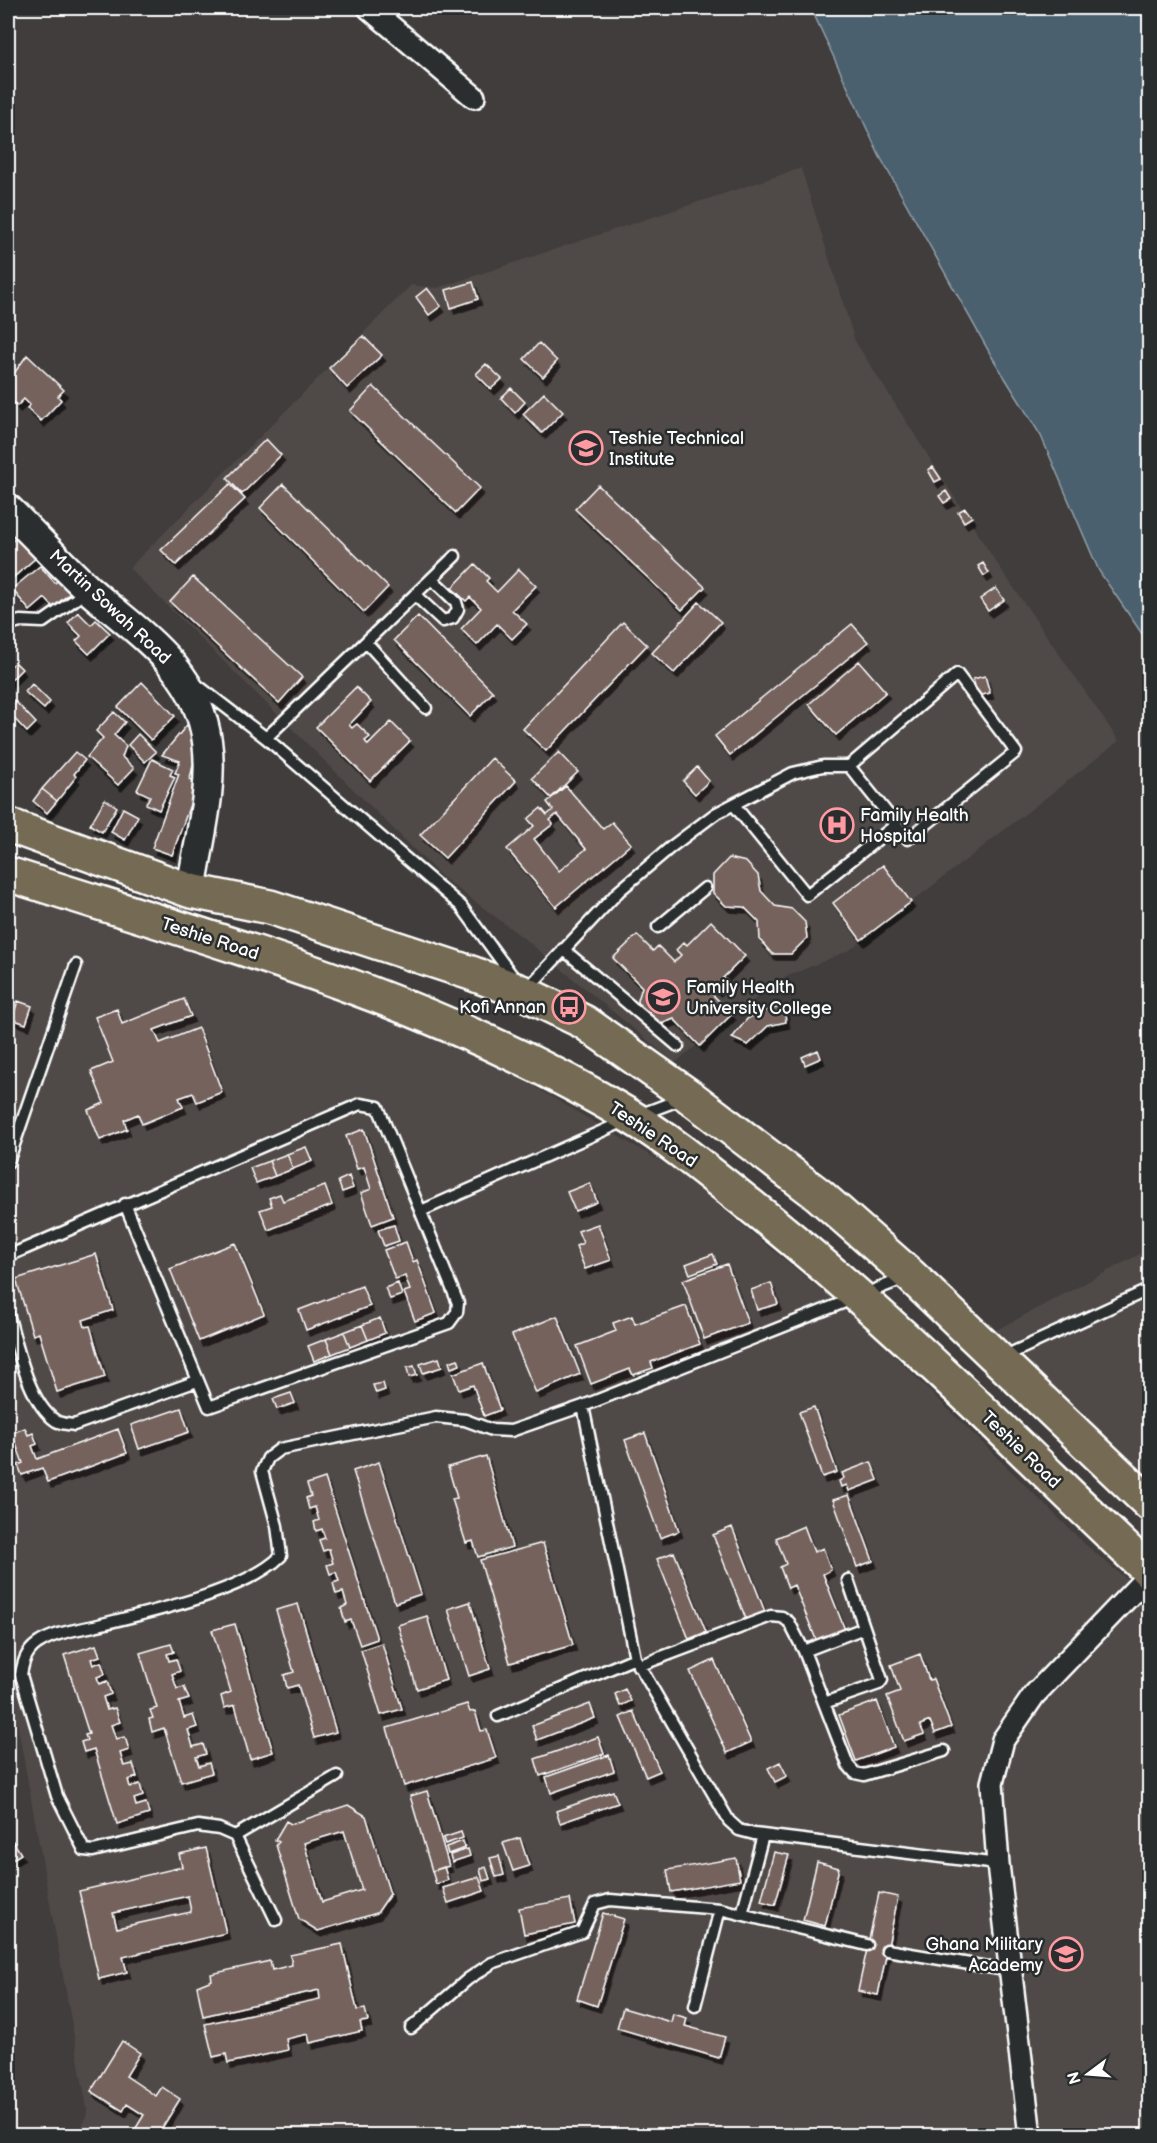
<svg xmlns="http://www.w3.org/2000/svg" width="1157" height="2143" font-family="'Balsamiq Sans',sans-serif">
	<defs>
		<filter id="shadow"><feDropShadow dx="3.5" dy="6" stdDeviation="0" flood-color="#0009"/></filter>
	</defs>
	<rect width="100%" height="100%" fill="#403d3c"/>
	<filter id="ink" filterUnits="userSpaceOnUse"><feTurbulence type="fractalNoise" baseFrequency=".0167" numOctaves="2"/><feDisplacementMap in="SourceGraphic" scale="12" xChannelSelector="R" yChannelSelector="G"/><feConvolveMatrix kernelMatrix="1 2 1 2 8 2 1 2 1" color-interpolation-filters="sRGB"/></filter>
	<g filter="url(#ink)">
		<!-- built -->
		<path fill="#504846" d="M 801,168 L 855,341 L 992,556 L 1119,741 L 850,950 L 779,980 L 675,1063 L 526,940 L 442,877 L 129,568 L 411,285 L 437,288 Z
			M 8,894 L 290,975 L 430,1031 L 535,1087 L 677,1171 L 860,1322 L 1086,1545 L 1149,1598 L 1149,2135 L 77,2135 L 88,2114 L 8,1672 Z
			M 1149,1249 L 1149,1489 L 985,1336 Z"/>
		<!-- water -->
		<path fill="#4b606e" stroke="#93a0a8" stroke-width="1.5" d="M 811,8 L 1149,8 L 1149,644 L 1099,571 L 1041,436 L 992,357 L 879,155 Z"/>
		<!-- building -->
		<path fill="#74625d" stroke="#fff" stroke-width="1.5" fill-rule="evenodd" filter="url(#shadow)" d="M 473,282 L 478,299 L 451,308 L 446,290 Z
			M 427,288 L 441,306 L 429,315 L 416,297 Z
			M 363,336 L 382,355 L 347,388 L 329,368 Z
			M 539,343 L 557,361 L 543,377 L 524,359 Z
			M 27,355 L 64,390 L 58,396 L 61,400 L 41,421 L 27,408 L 30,405 L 24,399 L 17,406 L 8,396 L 12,392 L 8,388 L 8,382 Z
			M 486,364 L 502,379 L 491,389 L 476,374 Z
			M 373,386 L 480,488 L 456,513 L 350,411 Z
			M 511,388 L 525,402 L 515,413 L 501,398 Z
			M 544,393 L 563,412 L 542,433 L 523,414 Z
			M 266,439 L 281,455 L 242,494 L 227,478 Z
			M 933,467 L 941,479 L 935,482 L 928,470 Z
			M 230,484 L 245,499 L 176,565 L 161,550 Z
			M 283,484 L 388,587 L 364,612 L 260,508 Z
			M 598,485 L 705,587 L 682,610 L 575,509 Z
			M 946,491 L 951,499 L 944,503 L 939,496 Z
			M 965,508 L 972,517 L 964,522 L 958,512 Z
			M 19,535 L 38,556 L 8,582 L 8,545 Z
			M 983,563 L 989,573 L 984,576 L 978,566 Z
			M 475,564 L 489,578 L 486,581 L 497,592 L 519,569 L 536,586 L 512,610 L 527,624 L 512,639 L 497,624 L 477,645 L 461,629 L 481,608 L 470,597 L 466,601 L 452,588 Z
			M 40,566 L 55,583 L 59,579 L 70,593 L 53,607 L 45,598 L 30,611 L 12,589 Z
			M 193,577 L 302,677 L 279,703 L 170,602 Z
			M 996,588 L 1004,600 L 988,611 L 980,599 Z
			M 699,602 L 721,622 L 674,673 L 652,653 Z
			M 78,612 L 91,625 L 96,620 L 110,633 L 89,654 L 76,641 L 81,636 L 68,623 Z
			M 418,616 L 493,692 L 470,716 L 394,640 Z
			M 623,622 L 647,645 L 546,751 L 523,729 Z
			M 852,624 L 868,642 L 730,755 L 715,736 Z
			M 859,661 L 886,692 L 836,735 L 809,704 Z
			M 15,662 L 22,669 L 9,682 L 8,669 Z
			M 985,676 L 990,693 L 978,696 L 973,679 Z
			M 142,682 L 175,716 L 151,740 L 118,707 Z
			M 32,684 L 50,702 L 44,709 L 25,692 Z
			M 356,687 L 371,702 L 349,725 L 352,728 L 357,724 L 370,737 L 365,741 L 368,745 L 391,722 L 410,741 L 370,781 L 316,727 Z
			M 14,700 L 36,723 L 27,732 L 8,712 L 8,707 Z
			M 114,712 L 125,722 L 114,735 L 126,746 L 122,757 L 134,768 L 118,785 L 87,757 L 103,738 L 96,731 Z
			M 187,725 L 197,729 L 198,742 L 190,779 L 198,782 L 172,855 L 152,848 L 179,774 L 175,773 L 180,761 L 162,755 Z
			M 138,734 L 156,752 L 145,762 L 128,745 Z
			M 75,752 L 85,760 L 74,774 L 76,777 L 57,801 L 42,789 Z
			M 559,752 L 578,772 L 551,798 L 532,778 Z
			M 492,758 L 516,781 L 445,858 L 420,835 Z
			M 152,759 L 173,769 L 170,775 L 175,777 L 159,810 L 146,804 L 150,796 L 137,790 Z
			M 697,767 L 709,781 L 695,794 L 683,781 Z
			M 566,786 L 603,829 L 612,822 L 631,844 L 556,907 L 507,849 L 534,826 L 528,819 L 541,808 L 547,815 L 553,810 L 547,802 ZM 557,814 L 586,849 L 559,871 L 534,839 L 553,824 L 550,820 Z
			M 42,789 L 57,801 L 47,813 L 33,801 Z
			M 105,799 L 117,807 L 102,832 L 90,825 Z
			M 123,808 L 138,816 L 125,840 L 111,832 Z
			M 729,858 L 746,862 L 758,875 L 761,891 L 775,906 L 792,909 L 805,922 L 807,938 L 791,954 L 772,954 L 760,940 L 759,922 L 744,907 L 726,906 L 713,893 L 713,875 Z
			M 883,865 L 911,902 L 861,940 L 833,903 Z
			M 711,921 L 745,956 L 723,978 L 727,981 L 717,990 L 714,987 L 709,991 L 732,1014 L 700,1046 L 674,1019 L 661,1024 L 652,1022 L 639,1009 L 638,1000 L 642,987 L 613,958 L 637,935 L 653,951 L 658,946 L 674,962 L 681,955 L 676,950 L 684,942 L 687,945 Z
			M 184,999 L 191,1016 L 154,1030 L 160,1043 L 198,1028 L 222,1092 L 197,1102 L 193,1093 L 179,1098 L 183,1107 L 142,1124 L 138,1114 L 124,1120 L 127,1129 L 100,1140 L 88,1110 L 104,1103 L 91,1071 L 113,1062 L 95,1017 L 117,1009 L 122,1024 Z
			M 18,1001 L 32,1006 L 26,1024 L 12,1019 Z
			M 784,1006 L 786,1022 L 768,1026 L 748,1045 L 732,1038 L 747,1019 L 760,1012 Z
			M 818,1050 L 821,1058 L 805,1065 L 802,1057 Z
			M 364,1129 L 393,1217 L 372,1225 L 361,1193 L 371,1189 L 364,1167 L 357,1169 L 346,1136 Z
			M 306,1147 L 312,1161 L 293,1169 L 287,1154 Z
			M 287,1154 L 293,1169 L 275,1176 L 269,1161 Z
			M 269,1161 L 275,1176 L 256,1183 L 250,1168 Z
			M 349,1176 L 353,1188 L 342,1192 L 338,1181 Z
			M 590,1183 L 597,1202 L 575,1211 L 567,1192 Z
			M 325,1186 L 332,1205 L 268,1230 L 260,1210 L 272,1206 L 269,1198 L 280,1194 L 283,1201 Z
			M 598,1224 L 611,1260 L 585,1269 L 576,1246 L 583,1243 L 578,1231 Z
			M 394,1225 L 399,1241 L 384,1246 L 378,1230 Z
			M 406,1242 L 413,1262 L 417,1260 L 436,1313 L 415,1321 L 404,1292 L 410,1290 L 405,1276 L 395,1279 L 384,1250 Z
			M 235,1243 L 264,1314 L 199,1341 L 170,1269 Z
			M 96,1254 L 113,1310 L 83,1320 L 85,1327 L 90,1326 L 105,1377 L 57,1392 L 39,1333 L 33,1335 L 16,1279 Z
			M 713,1254 L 717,1264 L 690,1274 L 686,1264 Z
			M 727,1264 L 748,1323 L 704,1339 L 683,1280 Z
			M 398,1283 L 402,1295 L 390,1299 L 385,1288 Z
			M 771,1283 L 778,1304 L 757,1310 L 751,1290 Z
			M 362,1286 L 370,1306 L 306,1330 L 299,1310 Z
			M 686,1306 L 700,1344 L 651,1362 L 653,1368 L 633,1375 L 630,1369 L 591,1384 L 577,1346 L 616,1331 L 613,1323 L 632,1316 L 635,1324 Z
			M 557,1316 L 580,1374 L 536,1393 L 512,1335 Z
			M 380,1318 L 385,1333 L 368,1340 L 362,1325 Z
			M 362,1325 L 368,1340 L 350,1347 L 344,1332 Z
			M 344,1332 L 350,1347 L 332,1354 L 326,1339 Z
			M 326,1339 L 332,1354 L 314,1361 L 308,1346 Z
			M 439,1358 L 442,1367 L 423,1373 L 420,1364 Z
			M 458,1359 L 460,1365 L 451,1368 L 449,1362 Z
			M 483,1363 L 500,1410 L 484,1416 L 473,1385 L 459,1390 L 453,1374 Z
			M 414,1366 L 417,1375 L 409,1377 L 407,1368 Z
			M 383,1383 L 385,1390 L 376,1393 L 373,1385 Z
			M 291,1393 L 295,1403 L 277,1409 L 273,1399 Z
			M 814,1407 L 837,1472 L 822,1477 L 799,1412 Z
			M 181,1408 L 189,1432 L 139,1449 L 131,1425 Z
			M 25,1428 L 28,1435 L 33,1433 L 37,1444 L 32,1446 L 37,1459 L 118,1429 L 127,1453 L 48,1482 L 42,1468 L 22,1475 L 18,1465 L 23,1463 L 12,1433 Z
			M 645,1433 L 679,1531 L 660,1538 L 625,1440 Z
			M 486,1456 L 512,1547 L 478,1557 L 473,1541 L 466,1543 L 452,1499 L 457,1498 L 448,1467 Z
			M 379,1462 L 421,1594 L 395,1603 L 353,1471 Z
			M 871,1462 L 878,1480 L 849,1491 L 847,1485 L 841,1487 L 839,1481 L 844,1478 L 842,1473 Z
			M 325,1478 L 377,1639 L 360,1645 L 351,1620 L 345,1622 L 341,1608 L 347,1605 L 343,1592 L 336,1594 L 333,1583 L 339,1581 L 336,1572 L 330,1574 L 327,1565 L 333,1563 L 329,1549 L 323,1551 L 319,1540 L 325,1538 L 322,1529 L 316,1531 L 314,1522 L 319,1520 L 315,1507 L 309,1509 L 306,1498 L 311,1496 L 307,1484 Z
			M 849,1495 L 873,1561 L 857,1567 L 833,1500 Z
			M 804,1526 L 814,1552 L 823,1548 L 831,1570 L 823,1574 L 845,1630 L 817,1642 L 794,1585 L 788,1588 L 780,1567 L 786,1564 L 776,1538 Z
			M 732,1527 L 765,1612 L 746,1619 L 713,1535 Z
			M 543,1543 L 573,1645 L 510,1663 L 480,1560 Z
			M 674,1552 L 706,1632 L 689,1639 L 657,1559 Z
			M 470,1602 L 490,1669 L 469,1676 L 448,1609 Z
			M 298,1604 L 336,1732 L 314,1738 L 298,1685 L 287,1688 L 284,1675 L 294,1672 L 276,1610 Z
			M 427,1616 L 446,1680 L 417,1689 L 398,1625 Z
			M 235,1624 L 273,1752 L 250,1759 L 235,1705 L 224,1708 L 221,1696 L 231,1692 L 212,1630 Z
			M 382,1643 L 402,1709 L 381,1715 L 361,1650 Z
			M 171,1644 L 174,1652 L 167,1654 L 169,1661 L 176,1659 L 180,1671 L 172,1674 L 177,1689 L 184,1687 L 189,1699 L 179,1702 L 184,1718 L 193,1715 L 197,1727 L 188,1730 L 193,1747 L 203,1744 L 206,1754 L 196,1757 L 199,1766 L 209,1763 L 212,1773 L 181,1782 L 164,1728 L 152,1732 L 149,1719 L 153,1718 L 150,1710 L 157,1708 L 140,1653 Z
			M 96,1645 L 100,1656 L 91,1659 L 93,1665 L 101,1662 L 105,1674 L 97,1677 L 99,1684 L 107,1681 L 111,1694 L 103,1697 L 107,1710 L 115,1708 L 120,1722 L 111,1725 L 116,1739 L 125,1737 L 129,1750 L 120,1753 L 124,1766 L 133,1764 L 137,1777 L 128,1780 L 130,1787 L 140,1784 L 143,1796 L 134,1799 L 136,1806 L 146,1803 L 149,1814 L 117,1824 L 94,1749 L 84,1752 L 81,1742 L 87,1740 L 85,1735 L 89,1734 L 64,1655 Z
			M 920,1654 L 929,1680 L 933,1679 L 951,1727 L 935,1733 L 930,1721 L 920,1725 L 924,1734 L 904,1741 L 887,1696 L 900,1691 L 891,1665 Z
			M 714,1660 L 751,1742 L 727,1753 L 690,1671 Z
			M 625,1689 L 631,1701 L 620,1706 L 615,1694 Z
			M 877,1701 L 894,1747 L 856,1761 L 839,1715 Z
			M 467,1704 L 470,1712 L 475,1711 L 481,1731 L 487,1730 L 496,1758 L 404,1786 L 387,1728 Z
			M 590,1704 L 595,1718 L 537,1740 L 532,1726 Z
			M 633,1711 L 660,1771 L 646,1777 L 620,1717 Z
			M 598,1737 L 604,1754 L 540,1776 L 535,1759 Z
			M 609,1755 L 614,1771 L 551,1793 L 546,1777 Z
			M 780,1762 L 787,1776 L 775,1782 L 768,1768 Z
			M 427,1791 L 449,1866 L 432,1871 L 410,1796 Z
			M 613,1791 L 618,1803 L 560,1823 L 556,1811 Z
			M 348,1805 L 366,1816 L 390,1894 L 377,1913 L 318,1931 L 299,1919 L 276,1845 L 279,1842 L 275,1840 L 286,1821 L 291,1824 ZM 344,1831 L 362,1890 L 322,1902 L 304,1843 Z
			M 461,1832 L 463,1838 L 445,1844 L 443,1838 Z
			M 520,1838 L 529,1866 L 513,1871 L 503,1843 Z
			M 13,1841 L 21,1854 L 8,1862 L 8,1844 Z
			M 463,1841 L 465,1848 L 448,1854 L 446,1847 Z
			M 206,1848 L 226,1933 L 123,1957 L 127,1972 L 99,1979 L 79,1891 L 182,1867 L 179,1854 ZM 188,1896 L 191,1912 L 117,1928 L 113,1913 Z
			M 468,1849 L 470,1856 L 452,1862 L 450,1855 Z
			M 774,1852 L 789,1855 L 775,1905 L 761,1901 Z
			M 499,1856 L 504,1875 L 496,1877 L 490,1858 Z
			M 736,1858 L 740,1880 L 671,1892 L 667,1870 Z
			M 817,1862 L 839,1868 L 825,1926 L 803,1920 Z
			M 444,1867 L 448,1880 L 436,1884 L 432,1871 Z
			M 486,1867 L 490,1879 L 483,1881 L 480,1869 Z
			M 479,1877 L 484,1891 L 448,1903 L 443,1888 Z
			M 879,1893 L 898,1897 L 878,1995 L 858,1991 Z
			M 570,1899 L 575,1924 L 524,1934 L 519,1908 Z
			M 603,1913 L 624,1919 L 597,2006 L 577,1999 Z
			M 342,1944 L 357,2010 L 365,2009 L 368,2021 L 360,2022 L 362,2031 L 310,2043 L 308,2034 L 286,2039 L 288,2050 L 228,2063 L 226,2054 L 213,2057 L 205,2024 L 320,1999 L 319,1990 L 203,2016 L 197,1986 L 212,1980 L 211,1974 L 270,1961 L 272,1970 L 292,1965 L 290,1955 Z
			M 623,2008 L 671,2022 L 673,2014 L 687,2018 L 685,2026 L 725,2037 L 719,2058 L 617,2028 Z
			M 122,2041 L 140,2053 L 126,2076 L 156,2096 L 162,2087 L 180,2099 L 157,2136 L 131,2136 L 144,2115 L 127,2104 L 123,2111 L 91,2091 Z"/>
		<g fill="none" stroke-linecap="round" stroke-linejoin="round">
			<!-- lane casing -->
			<g stroke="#fff" stroke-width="15">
				<path id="lane" d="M 415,595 L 443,621 L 453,618 L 458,609 L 456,602 L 432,579
					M 8,625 L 20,621 L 43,622 L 87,591
					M 366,642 L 426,708
					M 197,685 L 266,738 L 461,906 L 516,981
					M 266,738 L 455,556
					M 734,805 L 807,895 L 897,824
					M 658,927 L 705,888
					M 563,949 L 678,1046
					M 527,989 L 619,891 L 671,847 L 715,814 L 793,773 L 823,766 L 849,766 L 957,674 L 1016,752 L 908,839 L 849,766
					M 639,1115 L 684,1098
					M 8,1162 L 76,965
					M 421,1211 L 625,1121
					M 8,1256 L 360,1104 L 378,1107 L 458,1303 L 457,1312 L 449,1323 L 209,1407 L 125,1204
					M 8,1314 C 17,1344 28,1403 56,1421 C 61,1424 68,1424 74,1425 L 197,1381
					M 1003,1357 L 1150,1289
					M 583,1406 L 635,1658 L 729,1821 L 739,1830 L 754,1834 L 998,1864
					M 804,1651 L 864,1628
					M 638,1666 L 771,1616 L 782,1617 L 789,1622 L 804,1651 L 848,1765 L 855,1773 L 864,1775 L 944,1751
					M 824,1703 L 879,1684 L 882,1680 L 848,1580
					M 498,1716 L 635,1658
					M 235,1836 L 337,1776
					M 742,1914 L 763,1835
					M 276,1920 L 235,1836 L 219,1829 L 198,1826 L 93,1851 L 84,1850 L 57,1796 L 21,1675 C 23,1662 26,1652 37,1644 C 53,1633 75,1630 94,1626 C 145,1613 244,1593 281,1556 L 277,1526 L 262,1471 L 268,1458 L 280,1449 L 436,1417 L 465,1420 L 492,1430 L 511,1431 L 583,1406 L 905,1278
					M 887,1950 L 1011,1971
					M 695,2006 L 720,1909
					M 411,2028 L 468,1979 L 492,1963 L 582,1932 L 595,1904 L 610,1900 L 720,1909 L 867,1945"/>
			</g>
			<!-- street casing -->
			<g stroke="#fff" stroke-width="26">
				<path id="street" d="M 369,8 L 474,97
					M 1030,2136 L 998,1864 L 992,1783 L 1003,1740 L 1034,1695 L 1150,1574"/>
			</g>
			<!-- secondary casing -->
			<g stroke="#fff" stroke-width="33">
				<path id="secondary" d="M 8,509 C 35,536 61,564 89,590 C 138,633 197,668 207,741 C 214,789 198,843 191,891"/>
			</g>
			<!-- primary casing -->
			<g stroke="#fff" stroke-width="38">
				<path id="primary" d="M 8,825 L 191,891 L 270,907 L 471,973 L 524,993 L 584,1022 L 689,1096 L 819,1195 L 911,1276 L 1150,1504
					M 8,874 C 220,942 439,1001 631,1117 C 671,1141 709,1173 746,1202 C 890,1315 1018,1447 1150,1572"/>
			</g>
			<!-- lane -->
			<use href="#lane" stroke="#2a2d2e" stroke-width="10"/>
			<!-- street -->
			<use href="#street" stroke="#2a2d2e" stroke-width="21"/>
			<!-- secondary -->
			<use href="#secondary" stroke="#2a2d2e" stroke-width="28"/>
			<!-- primary -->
			<use href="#primary" stroke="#746b52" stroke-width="33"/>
		</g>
	</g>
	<!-- icons -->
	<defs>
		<g id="school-ring" transform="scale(1.725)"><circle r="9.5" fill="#2a2d2e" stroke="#ff9aa2" stroke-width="1.5"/><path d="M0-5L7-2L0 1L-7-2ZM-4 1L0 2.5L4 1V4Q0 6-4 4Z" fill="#ff9aa2"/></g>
		<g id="hospital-ring" transform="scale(1.725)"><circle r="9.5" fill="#2a2d2e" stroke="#ff9aa2" stroke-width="1.5"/><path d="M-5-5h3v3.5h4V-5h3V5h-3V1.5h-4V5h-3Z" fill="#ff9aa2"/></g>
		<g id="university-ring" transform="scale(1.725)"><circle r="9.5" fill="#2a2d2e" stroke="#ff9aa2" stroke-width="1.5"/><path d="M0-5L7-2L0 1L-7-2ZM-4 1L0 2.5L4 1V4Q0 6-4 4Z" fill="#ff9aa2"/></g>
		<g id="bus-ring" transform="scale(1.725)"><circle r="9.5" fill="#2a2d2e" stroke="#ff9aa2" stroke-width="1.5"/><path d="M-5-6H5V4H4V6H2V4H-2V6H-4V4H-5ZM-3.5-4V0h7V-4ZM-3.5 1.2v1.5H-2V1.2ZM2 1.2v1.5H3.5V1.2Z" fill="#ff9aa2"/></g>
	</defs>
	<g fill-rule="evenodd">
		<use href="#school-ring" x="586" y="448"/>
		<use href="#hospital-ring" x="837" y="825"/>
		<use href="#university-ring" x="663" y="997"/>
		<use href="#bus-ring" x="569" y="1007"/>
		<use href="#school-ring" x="1066" y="1954"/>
	</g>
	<g text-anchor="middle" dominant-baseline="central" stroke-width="5" stroke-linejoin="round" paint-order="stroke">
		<!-- poi labels -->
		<g font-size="18" fill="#fff" stroke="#2a2d2e" text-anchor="start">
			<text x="609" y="438">Teshie Technical<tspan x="609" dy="21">Institute</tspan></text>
			<text x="860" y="815">Family Health<tspan x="860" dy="21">Hospital</tspan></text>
			<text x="686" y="987">Family Health<tspan x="686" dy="21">University College</tspan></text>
			<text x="546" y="1007" text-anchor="end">Kofi Annan</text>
			<text x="1043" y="1944" text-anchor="end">Ghana Military<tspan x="1043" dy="21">Academy</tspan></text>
		</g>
		<!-- street labels -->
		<g font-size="18" fill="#fff" stroke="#2a2d2e">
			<text transform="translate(110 607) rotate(43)">Martin Sowah Road</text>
			<text transform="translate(210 939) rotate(18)">Teshie Road</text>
			<text transform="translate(653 1135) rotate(34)">Teshie Road</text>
			<text transform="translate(1021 1450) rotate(44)">Teshie Road</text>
		</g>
	</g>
	<!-- margin -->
	<rect width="1157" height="2143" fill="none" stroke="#2a2d2e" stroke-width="30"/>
	<rect x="15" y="15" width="1127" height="2113" fill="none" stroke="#fff" stroke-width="2" filter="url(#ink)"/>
	<!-- north arrow -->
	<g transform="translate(1088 2074) rotate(254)" stroke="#2a2d2e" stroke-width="4.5" paint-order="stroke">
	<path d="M0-4.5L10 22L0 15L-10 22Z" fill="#ffffff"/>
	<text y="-9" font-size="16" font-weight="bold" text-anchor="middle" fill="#ffffff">N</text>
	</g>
</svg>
